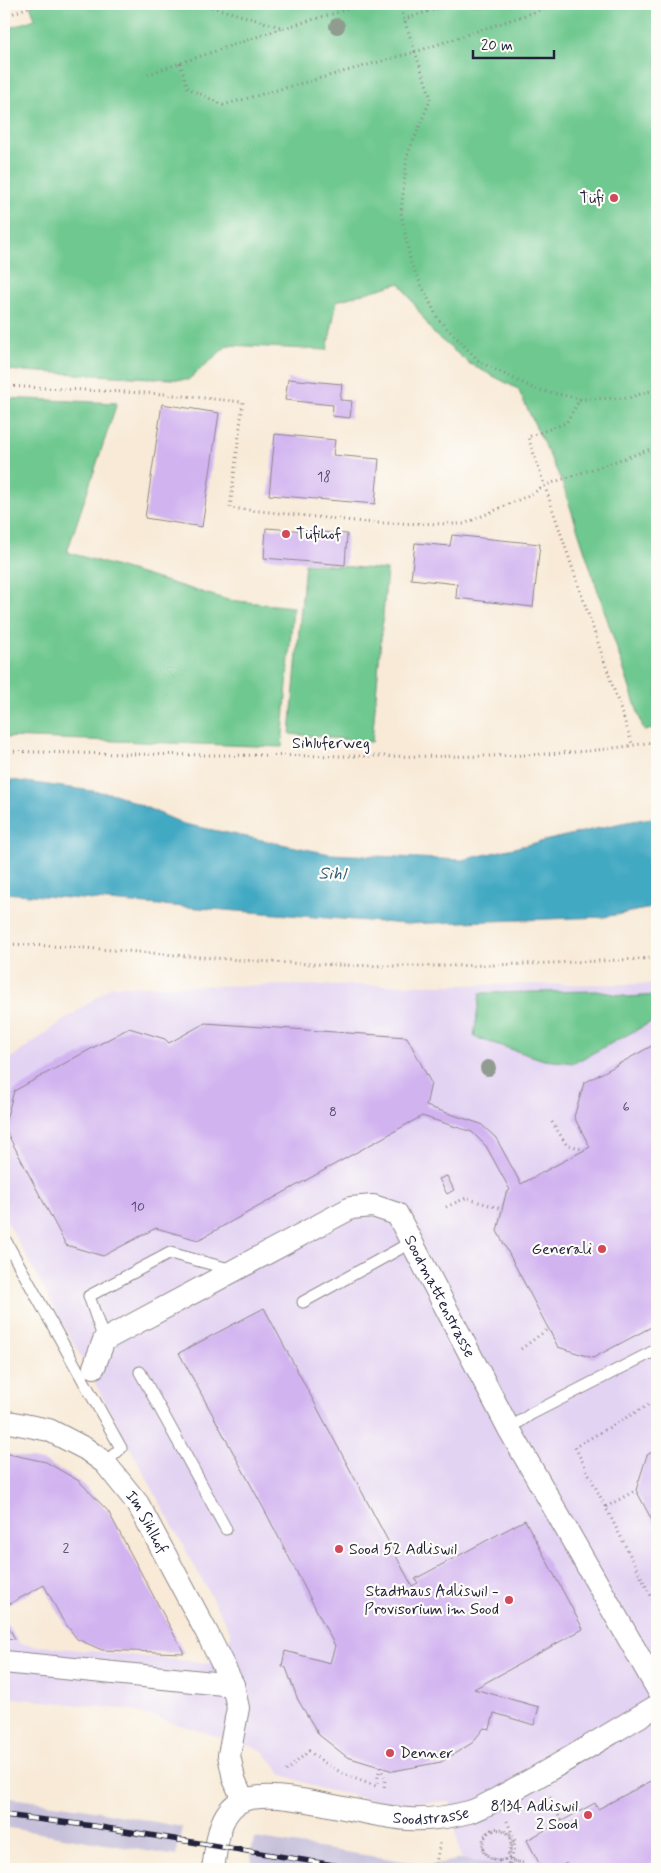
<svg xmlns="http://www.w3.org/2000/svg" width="661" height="1873" font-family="Mynerve,sans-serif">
	<rect width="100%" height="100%" fill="#fdfcf7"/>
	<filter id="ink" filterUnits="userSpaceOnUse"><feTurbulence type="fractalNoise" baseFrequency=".02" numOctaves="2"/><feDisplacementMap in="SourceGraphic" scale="10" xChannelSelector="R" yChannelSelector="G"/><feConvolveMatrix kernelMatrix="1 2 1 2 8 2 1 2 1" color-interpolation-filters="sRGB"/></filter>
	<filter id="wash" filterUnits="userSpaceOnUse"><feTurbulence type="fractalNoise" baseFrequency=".0096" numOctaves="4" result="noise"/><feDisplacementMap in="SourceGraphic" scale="20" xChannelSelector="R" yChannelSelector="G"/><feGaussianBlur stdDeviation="1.12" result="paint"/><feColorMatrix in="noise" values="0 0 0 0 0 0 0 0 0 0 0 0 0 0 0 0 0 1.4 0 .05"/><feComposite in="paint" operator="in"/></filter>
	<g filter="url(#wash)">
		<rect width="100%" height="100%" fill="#f8ead7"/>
		<!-- built -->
		<path fill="#e3d3f3" d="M 657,984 L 657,1869 L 590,1869 L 567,1863 L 555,1869 L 518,1869 L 461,1859 L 450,1801 L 393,1804 L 322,1789 L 283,1775 L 262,1750 L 131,1710 L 4,1697 L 4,1617 L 20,1644 L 209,1663 L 232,1635 L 4,1216 L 4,1063 L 112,986 Z"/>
		<!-- industrial -->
		<path fill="#c6c0da" d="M 4,1797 L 82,1808 L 182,1827 L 176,1856 L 4,1827 Z
			M 254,1838 L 430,1865 L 461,1859 L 523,1869 L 264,1869 L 252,1867 L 251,1852 Z"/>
		<!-- green -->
		<path fill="#6ec88f" stroke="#487565" d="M 30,4 L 657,4 L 657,728 L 644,731 L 562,482 L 518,389 L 470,364 L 434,334 L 400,283 L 337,301 L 327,350 L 228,345 L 188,380 L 4,370 L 4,30 L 35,19 Z
			M 4,398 L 117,403 L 67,552 L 228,600 L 293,607 L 282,747 L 4,737 Z
			M 305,563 L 387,570 L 372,742 L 290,734 Z
			M 597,991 L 629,997 L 657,995 L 657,1019 L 574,1063 L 544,1060 L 474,1037 L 480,993 Z"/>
		<!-- water -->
		<path fill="#43a9c3" stroke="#32667f" d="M 4,779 L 115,794 L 184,824 L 330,854 L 462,860 L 621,823 L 657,817 L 657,907 L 604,917 L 406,924 L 4,893 Z"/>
		<g id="blocks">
			<!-- building -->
			<path fill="#d1b3f0" d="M 288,379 L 342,384 L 340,400 L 352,401 L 350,418 L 332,416 L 333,405 L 285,400 Z
				M 162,404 L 219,413 L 202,527 L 145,518 Z
				M 275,434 L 335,440 L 333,455 L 379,459 L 375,504 L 269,495 Z
				M 266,528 L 347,534 L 345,565 L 264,558 Z
				M 452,535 L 540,544 L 533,607 L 456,598 L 457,584 L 411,579 L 415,543 L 450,546 Z
				M 205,1023 L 407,1037 L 431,1083 L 426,1106 L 481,1124 L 496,1138 L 521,1184 L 590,1147 L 574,1117 L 584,1083 L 657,1043 L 657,1324 L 593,1358 L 558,1347 L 497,1231 L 506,1193 L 510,1190 L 486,1146 L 472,1132 L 422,1116 L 198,1240 L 156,1228 L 103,1256 L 66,1245 L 4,1127 L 14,1091 L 129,1028 L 165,1039 L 169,1043 Z
				M 447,1176 L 454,1190 L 447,1194 L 439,1179 Z
				M 264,1308 L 412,1586 L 418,1583 L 415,1579 L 525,1520 L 583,1629 L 474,1689 L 539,1707 L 534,1725 L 494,1713 L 490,1729 L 484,1728 L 472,1743 L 441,1762 L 393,1771 L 347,1757 L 319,1735 L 298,1700 L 286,1668 L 282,1666 L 285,1651 L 330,1663 L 335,1646 L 265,1511 L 179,1353 Z
				M 657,1449 L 657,1530 L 636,1490 L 647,1455 Z
				M 4,1453 L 46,1462 L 79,1481 L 108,1511 L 184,1653 L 102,1650 L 77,1639 L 62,1619 L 44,1585 L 4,1607 Z
				M 4,1618 L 15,1639 L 4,1638 Z
				M 657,1778 L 657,1861 L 642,1869 L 570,1869 L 567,1863 L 555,1869 L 542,1869 L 527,1840 L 595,1803 L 598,1809 Z"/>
		</g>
	</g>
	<g filter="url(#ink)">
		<use href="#blocks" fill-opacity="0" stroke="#8d8689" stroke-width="1"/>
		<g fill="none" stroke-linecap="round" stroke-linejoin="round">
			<!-- service casing -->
			<g stroke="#8d8689" stroke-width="13">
				<path id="service" d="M 4,1238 L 121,1448 L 105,1463
					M 303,1302 L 410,1243
					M 104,1340 L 89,1296 L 170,1253 L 233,1270
					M 140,1372 L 226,1529
					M 509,1429 L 531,1414 L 654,1351"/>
			</g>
			<!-- minor casing -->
			<g stroke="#8d8689" stroke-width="24">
				<g id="minor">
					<path id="s1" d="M 94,1367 L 104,1340 L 351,1208 L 373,1206 L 397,1214 L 509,1429 L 657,1688"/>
					<path id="s2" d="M 4,1421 L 49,1430 L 86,1449 L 105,1463 L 138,1504 L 207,1633 L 233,1685 L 238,1708 L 229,1755 L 234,1779 L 243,1800"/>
					<path d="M 4,1662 L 233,1685"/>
					<path id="s3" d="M 213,1869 C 217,1846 217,1810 244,1800 C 280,1787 366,1817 409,1819 C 428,1820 450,1817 469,1812 C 484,1808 499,1797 513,1790 C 562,1764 609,1734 657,1706"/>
				</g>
			</g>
			<!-- path -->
			<path stroke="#8d8689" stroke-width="3" stroke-dasharray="1 4" stroke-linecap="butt" d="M 202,4 L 284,28 L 366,4
				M 399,4 L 404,19 L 452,4
				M 558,4 L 415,52 L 431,98 L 407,156 L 401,213 L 411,264 L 438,319 L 480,362 L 535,389 L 580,399 L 628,398 L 657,389
				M 4,17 L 36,4
				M 180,63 L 188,88 L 223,105 L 415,52 L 404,19
				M 148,74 L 283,28
				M 4,386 L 164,394 L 243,402 L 230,508 L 374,523 L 464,524 L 534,493 L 543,486 L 657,447
				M 580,399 L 566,423 L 528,437 L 633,746
				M 4,751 C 120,755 236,755 352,756 C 450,756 561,760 657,741
				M 4,944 C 107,947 210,960 313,964 C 428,969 543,964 657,958
				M 552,1122 L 566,1144 L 585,1150
				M 446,1207 L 466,1198 L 502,1209
				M 521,1349 L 548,1329
				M 657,1400 L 575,1447 L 657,1608
				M 606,1507 L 636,1490
				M 380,1767 L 385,1778 L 384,1790
				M 286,1771 L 309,1751 C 330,1769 351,1778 376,1786 L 380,1767
				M 550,1797 L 561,1821
				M 507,1821 L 515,1841 L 510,1869
				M 499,1861 L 512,1858
				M 512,1861 L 523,1863
				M 435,1869 L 440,1843"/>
			<!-- service -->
			<use href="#service" stroke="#fff" stroke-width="11"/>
			<!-- minor -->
			<use href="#minor" stroke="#fff" stroke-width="22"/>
			<!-- rail casing -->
			<g stroke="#22223b" stroke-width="5.5">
				<path id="rail" d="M 4,1815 L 94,1826 L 358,1869"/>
			</g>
			<!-- rail -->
			<use href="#rail" stroke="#fdfcf7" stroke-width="4" stroke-dasharray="11" stroke-linecap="butt"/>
			<!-- path-bridge -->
			<path stroke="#8d8689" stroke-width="3" stroke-dasharray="1 4" stroke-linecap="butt" d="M 509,1860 L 523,1863
				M 499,1861 L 488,1857 L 482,1847 L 484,1836 C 496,1827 505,1827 513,1840 L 510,1853 L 504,1861 L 492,1859 L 484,1853 C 481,1833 494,1820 511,1835 C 511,1847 509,1858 507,1869"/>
		</g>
		<!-- trees -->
		<g fill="#919c91">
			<circle cx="337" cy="26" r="8"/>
			<circle cx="488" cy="1068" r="8"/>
		</g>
	</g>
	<!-- markers -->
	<g fill="#d1495b" stroke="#fdfcf7" stroke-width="2">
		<circle cx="614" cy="198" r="5"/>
		<circle cx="286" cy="534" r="5"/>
		<circle cx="602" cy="1249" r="5"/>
		<circle cx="339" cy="1549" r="5"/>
		<circle cx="509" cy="1600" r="5"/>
		<circle cx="390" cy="1753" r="5"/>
		<circle cx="588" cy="1815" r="5"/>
	</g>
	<g text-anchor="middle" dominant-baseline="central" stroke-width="4.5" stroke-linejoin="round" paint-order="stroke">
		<!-- number labels -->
		<g font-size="14" fill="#4e4668">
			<text x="324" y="477">18</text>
			<text x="626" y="1107">6</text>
			<text x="333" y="1112">8</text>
			<text x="138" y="1207">10</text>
			<text x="66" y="1548">2</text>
		</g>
		<!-- poi labels -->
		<g font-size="16" fill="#22223b" stroke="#fdfcf7" text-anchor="end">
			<text x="604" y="198">Tüfi</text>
			<text x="296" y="534" text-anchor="start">Tüfihof</text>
			<text x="592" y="1249">Generali</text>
			<text x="349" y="1549" text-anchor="start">Sood 52 Adliswil</text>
			<text x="499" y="1591">Stadthaus Adliswil -<tspan x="499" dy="18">Provisorium im Sood</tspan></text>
			<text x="400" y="1753" text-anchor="start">Denner</text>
			<text x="578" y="1806">8134 Adliswil<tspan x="578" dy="18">2 Sood</tspan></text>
		</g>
		<!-- street labels -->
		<g font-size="16" fill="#22223b" stroke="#fdfcf7">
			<text x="331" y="743">Sihluferweg</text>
			<text stroke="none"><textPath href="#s1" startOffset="449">Soodmattenstrasse</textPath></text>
			<text stroke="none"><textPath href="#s2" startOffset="184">Im Sihlhof</textPath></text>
			<text stroke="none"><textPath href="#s3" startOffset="269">Soodstrasse</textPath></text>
		</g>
		<!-- water labels -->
		<g font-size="18" font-style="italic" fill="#315f78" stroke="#fdfcf7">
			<text transform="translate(332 874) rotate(2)">Sihl</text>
		</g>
	</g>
	<!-- margin -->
	<rect width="661" height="1873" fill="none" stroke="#fdfcf7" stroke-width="20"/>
	<!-- scale -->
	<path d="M473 50v8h81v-8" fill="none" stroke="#22223b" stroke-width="2.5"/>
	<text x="481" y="50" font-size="15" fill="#22223b" stroke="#fdfcf7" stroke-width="4" paint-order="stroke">20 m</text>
</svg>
